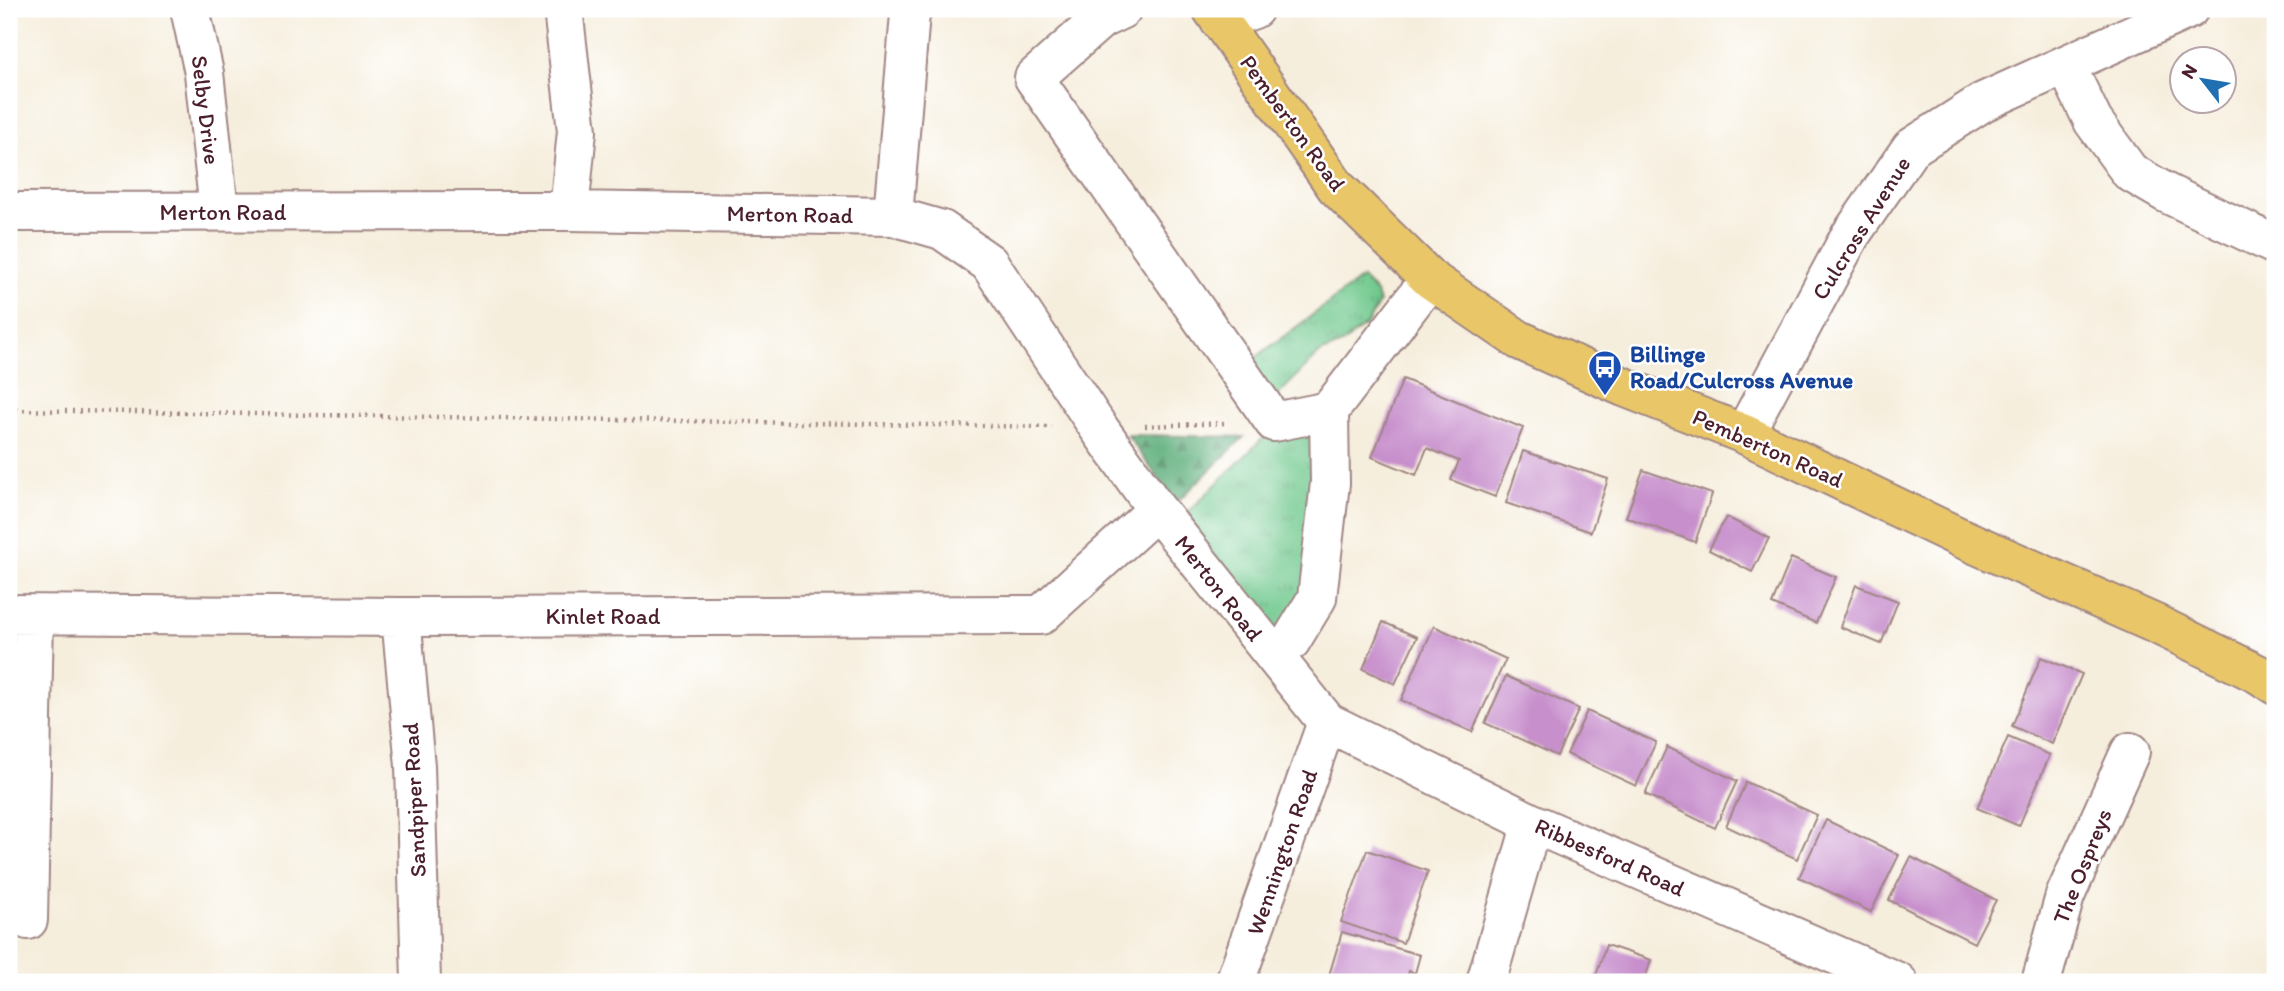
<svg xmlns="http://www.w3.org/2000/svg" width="2284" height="991" font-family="Itim,sans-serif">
	<defs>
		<pattern id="grass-tufts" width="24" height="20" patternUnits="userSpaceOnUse" patternTransform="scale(1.75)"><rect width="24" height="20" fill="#71c98e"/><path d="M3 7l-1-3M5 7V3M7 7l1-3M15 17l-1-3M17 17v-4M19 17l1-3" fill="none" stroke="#63ac7b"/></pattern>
		<pattern id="forest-firs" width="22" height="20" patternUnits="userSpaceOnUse" patternTransform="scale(1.75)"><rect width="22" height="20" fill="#5cad79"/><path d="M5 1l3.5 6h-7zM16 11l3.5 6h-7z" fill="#4e8c63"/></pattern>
	</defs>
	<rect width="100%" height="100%" fill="#fff"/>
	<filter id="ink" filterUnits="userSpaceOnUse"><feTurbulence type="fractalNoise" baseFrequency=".0143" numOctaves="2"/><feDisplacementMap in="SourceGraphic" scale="14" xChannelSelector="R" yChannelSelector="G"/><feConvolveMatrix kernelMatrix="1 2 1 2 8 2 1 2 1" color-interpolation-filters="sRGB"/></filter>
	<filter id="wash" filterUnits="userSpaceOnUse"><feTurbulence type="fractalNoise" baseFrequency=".00686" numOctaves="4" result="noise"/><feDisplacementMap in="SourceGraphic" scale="28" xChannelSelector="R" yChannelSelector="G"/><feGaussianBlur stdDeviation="1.57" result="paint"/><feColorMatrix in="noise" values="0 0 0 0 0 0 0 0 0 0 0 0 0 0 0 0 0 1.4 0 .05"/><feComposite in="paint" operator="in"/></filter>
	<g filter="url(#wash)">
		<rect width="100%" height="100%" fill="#f6eedd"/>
		<!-- grass -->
		<path fill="url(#grass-tufts)" stroke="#5e745c" stroke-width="2" d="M 1362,278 L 1376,293 L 1379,303 L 1367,324 L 1342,344 L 1320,353 L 1276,397 L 1247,364 Z
			M 1329,411 L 1309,592 L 1264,645 L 1185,515 L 1264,437 Z"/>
		<!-- forest -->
		<path fill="url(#forest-firs)" stroke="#536652" stroke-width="2" d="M 1127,435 L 1244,437 L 1176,503 Z"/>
		<g id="blocks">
			<!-- building -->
			<path fill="#c78fcc" d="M 1403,379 L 1523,428 L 1495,497 L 1451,480 L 1459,461 L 1427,448 L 1416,475 L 1372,457 Z
				M 1523,451 L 1608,479 L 1591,532 L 1506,503 Z
				M 1643,470 L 1712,494 L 1695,542 L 1626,517 Z
				M 1726,517 L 1769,538 L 1752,572 L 1709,550 Z
				M 1791,558 L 1836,577 L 1816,623 L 1772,604 Z
				M 1856,585 L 1898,601 L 1881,644 L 1840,627 Z
				M 1383,622 L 1417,637 L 1395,684 L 1363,669 Z
				M 1434,626 L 1506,659 L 1472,732 L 1401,700 Z
				M 2041,657 L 2082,674 L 2052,744 L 2012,726 Z
				M 1506,676 L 1579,709 L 1557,756 L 1485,723 Z
				M 1587,711 L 1656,742 L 1636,786 L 1567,754 Z
				M 2008,737 L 2050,755 L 2019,826 L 1977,808 Z
				M 1667,747 L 1737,781 L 1715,828 L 1645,794 Z
				M 1746,782 L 1817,815 L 1797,859 L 1726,826 Z
				M 1826,820 L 1899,855 L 1871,912 L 1799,877 Z
				M 1367,850 L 1428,871 L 1403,943 L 1341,922 Z
				M 1911,857 L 1996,900 L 1974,943 L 1889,900 Z
				M 1342,932 L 1420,955 L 1415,973 L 1409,971 L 1406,982 L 1327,982 Z
				M 1606,945 L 1651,960 L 1644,982 L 1594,982 Z"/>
		</g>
	</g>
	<g filter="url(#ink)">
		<use href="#blocks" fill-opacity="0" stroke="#a08684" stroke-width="2"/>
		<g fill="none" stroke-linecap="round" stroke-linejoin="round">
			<!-- minor casing -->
			<g stroke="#a08684" stroke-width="42">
				<path id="minor" d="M 190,9 L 204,73 L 219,211
					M 563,9 L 577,131 L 569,211
					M 1122,9 L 1101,19 L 1034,78 L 1274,422 L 1329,411
					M 1220,21 L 1254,9
					M 2066,65 L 2093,121 L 2130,172 L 2166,193 L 2275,245
					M 9,212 L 569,211 L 893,216 L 942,230 L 989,263 L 1098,427 L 1157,510 L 1327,722 L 1532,823 L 1898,982
					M 893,216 L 910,14 L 913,9
					M 1744,434 L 1850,236 L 1911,148 L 1983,102 L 2189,9
					M 9,614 L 401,617 L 1041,615 L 1157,510
					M 401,617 L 415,766 L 421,982
					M 1291,641 L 1317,598 L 1330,483 L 1329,411 L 1430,279
					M 28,920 L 34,616
					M 1235,982 L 1327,722
					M 1486,982 L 1532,823
					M 2041,982 L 2065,896 L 2130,752"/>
			</g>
			<!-- major casing -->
			<g stroke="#a08684" stroke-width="42">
				<path id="major" d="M 1212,9 L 1336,187 L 1430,279 L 1519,340 L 1624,387 L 1744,434 L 1961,538 L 2158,625 L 2260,675 L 2275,685"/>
			</g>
			<!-- path -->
			<path stroke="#a08684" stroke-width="4.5" stroke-dasharray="2 5" stroke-linecap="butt" d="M 9,410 L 1052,427
				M 1145,426 L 1227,423"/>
			<!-- minor -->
			<use href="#minor" stroke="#fff" stroke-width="38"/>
			<!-- major -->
			<use href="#major" stroke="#e9c769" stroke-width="38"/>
		</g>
	</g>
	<!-- icons -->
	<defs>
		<g id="bus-pin" transform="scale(1.75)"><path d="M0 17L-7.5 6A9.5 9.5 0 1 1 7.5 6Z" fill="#1a4fb4" stroke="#fff"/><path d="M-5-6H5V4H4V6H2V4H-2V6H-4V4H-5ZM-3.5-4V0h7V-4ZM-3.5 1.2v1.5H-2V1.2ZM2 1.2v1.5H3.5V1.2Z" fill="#fff"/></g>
	</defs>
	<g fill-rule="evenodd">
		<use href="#bus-pin" x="1605" y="367"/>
	</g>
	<g text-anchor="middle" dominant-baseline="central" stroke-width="5" stroke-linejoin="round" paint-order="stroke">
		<!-- street labels -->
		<g font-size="23" fill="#4a1f2b" stroke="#fff">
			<text transform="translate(206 110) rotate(83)">Selby Drive</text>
			<text transform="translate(1293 123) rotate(54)">Pemberton Road</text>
			<text x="223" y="212">Merton Road</text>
			<text transform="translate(790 214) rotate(1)">Merton Road</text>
			<text transform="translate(1861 228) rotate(-58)">Culcross Avenue</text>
			<text transform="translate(1768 448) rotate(24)">Pemberton Road</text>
			<text transform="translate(1219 588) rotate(52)">Merton Road</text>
			<text x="603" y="616">Kinlet Road</text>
			<text transform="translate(414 800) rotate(-93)">Sandpiper Road</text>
			<text transform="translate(1282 852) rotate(-71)">Wennington Road</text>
			<text transform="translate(1610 857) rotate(24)">Ribbesford Road</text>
			<text transform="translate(2082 866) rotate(-68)">The Ospreys</text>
		</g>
		<!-- transit labels -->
		<g font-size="23" font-weight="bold" fill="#164399" stroke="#fff" text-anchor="start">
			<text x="1630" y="354">Billinge<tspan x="1630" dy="26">Road/Culcross Avenue</tspan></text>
		</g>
	</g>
	<!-- margin -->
	<rect width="2284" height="991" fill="none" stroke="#fff" stroke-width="35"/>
	<!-- north arrow -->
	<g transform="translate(2203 80) rotate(301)"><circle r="33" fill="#ffffff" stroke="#b7a5aa" stroke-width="2"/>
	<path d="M0-5L12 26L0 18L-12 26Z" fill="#1f6fb2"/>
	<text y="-10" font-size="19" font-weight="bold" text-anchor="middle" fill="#4a1f2b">N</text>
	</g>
</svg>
